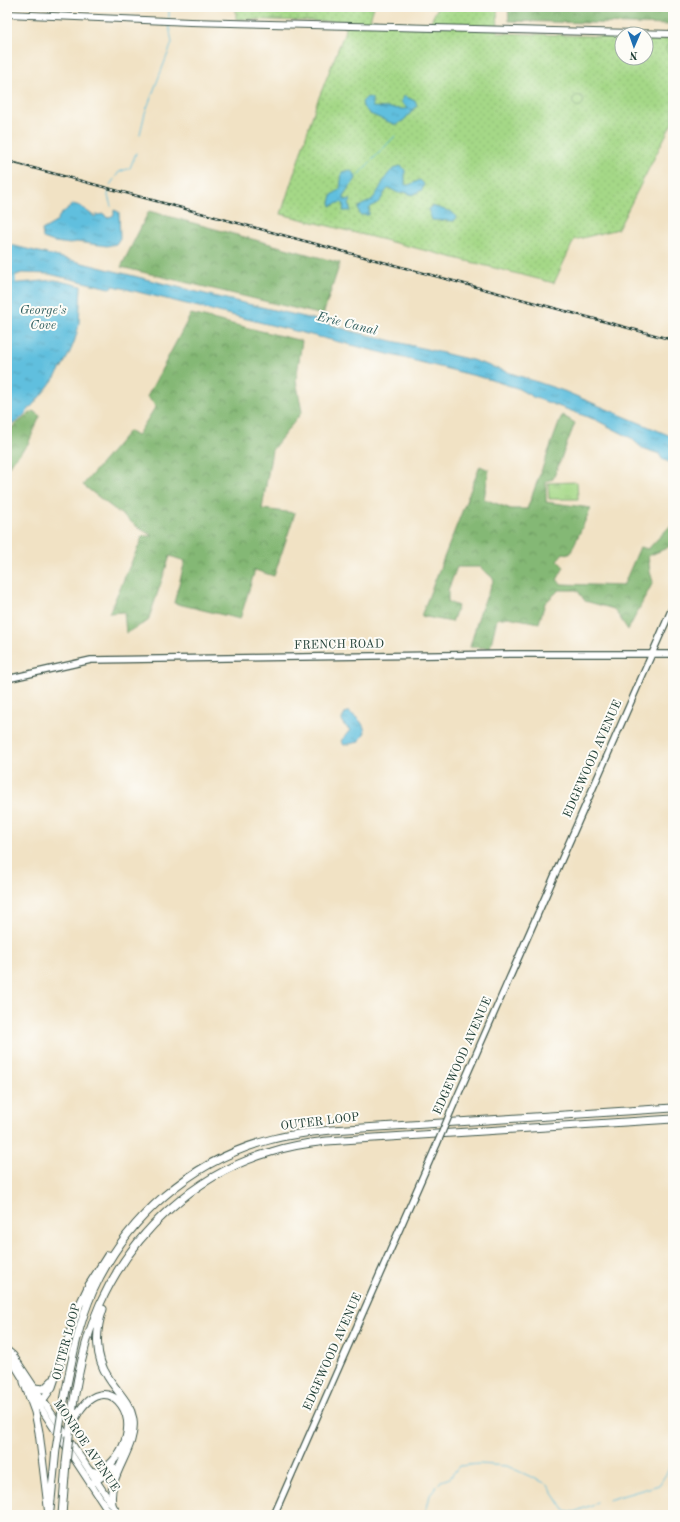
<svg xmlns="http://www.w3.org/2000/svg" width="680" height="1522" font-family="'Old Standard TT',serif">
	<defs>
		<pattern id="grass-dots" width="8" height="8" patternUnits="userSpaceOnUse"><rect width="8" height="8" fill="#a5d887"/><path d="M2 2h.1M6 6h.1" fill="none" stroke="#8eba75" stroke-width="1.8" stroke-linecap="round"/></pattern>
		<pattern id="forest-crowns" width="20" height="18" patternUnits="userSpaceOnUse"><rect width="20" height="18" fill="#84b874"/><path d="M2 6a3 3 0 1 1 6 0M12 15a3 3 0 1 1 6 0" fill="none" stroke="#6b9760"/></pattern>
		<pattern id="park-tufts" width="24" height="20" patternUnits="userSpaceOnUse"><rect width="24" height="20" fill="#a5d887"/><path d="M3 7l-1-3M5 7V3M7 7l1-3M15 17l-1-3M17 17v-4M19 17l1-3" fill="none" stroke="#8eba75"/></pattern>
		<pattern id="water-ripples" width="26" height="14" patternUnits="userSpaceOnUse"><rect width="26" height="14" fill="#60bfde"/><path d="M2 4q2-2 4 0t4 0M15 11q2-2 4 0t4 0" fill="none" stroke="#4f9cb5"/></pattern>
	</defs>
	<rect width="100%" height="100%" fill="#fdfcf7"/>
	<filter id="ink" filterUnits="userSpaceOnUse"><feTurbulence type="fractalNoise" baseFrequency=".025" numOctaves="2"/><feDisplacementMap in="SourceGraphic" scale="8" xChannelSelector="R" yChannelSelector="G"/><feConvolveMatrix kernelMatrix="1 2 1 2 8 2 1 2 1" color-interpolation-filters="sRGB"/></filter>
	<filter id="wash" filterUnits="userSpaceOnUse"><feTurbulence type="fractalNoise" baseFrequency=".012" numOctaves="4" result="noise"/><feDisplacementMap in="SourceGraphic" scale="16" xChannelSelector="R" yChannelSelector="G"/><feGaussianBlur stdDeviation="0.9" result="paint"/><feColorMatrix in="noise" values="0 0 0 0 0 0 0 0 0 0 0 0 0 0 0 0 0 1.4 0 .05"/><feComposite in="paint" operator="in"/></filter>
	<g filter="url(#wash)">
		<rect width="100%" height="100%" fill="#f1e2c4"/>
		<!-- grass -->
		<path fill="url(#grass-dots)" stroke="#628a5e" d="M 236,7 L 374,7 L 370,19 L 429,25 L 438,7 L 497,7 L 498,33 L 622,37 L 622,58 L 646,58 L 646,38 L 673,39 L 673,121 L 618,229 L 574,240 L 554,283 L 281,214 L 316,105 L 344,34 L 346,22 L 236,19 Z"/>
		<!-- forest -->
		<path fill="url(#forest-crowns)" stroke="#527a54" d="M 508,7 L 673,7 L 673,25 L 509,21 Z
			M 149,211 L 340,263 L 323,315 L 121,267 Z
			M 191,314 L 302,341 L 296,380 L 302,412 L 272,450 L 262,509 L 295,513 L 274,576 L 255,570 L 240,619 L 174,603 L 185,561 L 170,556 L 148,621 L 126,633 L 124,612 L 109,613 L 143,536 L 153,536 L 139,528 L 83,485 L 129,431 L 137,436 L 156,406 L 147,397 Z
			M 33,411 L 40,416 L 28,444 L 7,468 L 7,428 L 11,428 Z
			M 562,415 L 575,423 L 553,479 L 546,481 L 546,502 L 591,508 L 570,554 L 563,553 L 557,560 L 564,567 L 557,580 L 562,584 L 623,586 L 640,547 L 648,549 L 673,523 L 673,543 L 667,548 L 648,556 L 650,572 L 653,582 L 628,630 L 614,609 L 585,601 L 577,590 L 559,590 L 545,603 L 539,623 L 508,617 L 497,619 L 490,648 L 470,647 L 480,612 L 494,579 L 480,567 L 457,567 L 448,590 L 448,602 L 458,606 L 452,622 L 421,616 L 480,466 L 489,470 L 484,499 L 511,509 L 527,509 Z"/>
		<!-- park -->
		<path fill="url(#park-tufts)" stroke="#628a5e" d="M 577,482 L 578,499 L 549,499 L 548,483 Z"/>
		<!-- pitch -->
		<path fill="#a5d887" stroke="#628a5e" d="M665.5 49a4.5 4.5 0 1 1 9 0a4.5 4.5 0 1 1-9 0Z
			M572.5 101a5.5 5.5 0 1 1 11 0a5.5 5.5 0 1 1-11 0Z"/>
		<!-- water -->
		<path fill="url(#water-ripples)" stroke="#407e89" d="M 404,96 L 415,101 L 417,106 L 404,120 L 396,125 L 370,114 L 363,107 L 362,102 L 367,97 L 372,98 L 372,107 L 404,109 L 407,108 L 401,102 Z
			M 401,166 L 405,170 L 405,185 L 409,185 L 420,180 L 424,184 L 422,190 L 412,195 L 404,192 L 398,193 L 389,188 C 383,193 385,194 381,199 C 378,204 373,205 369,208 L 369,215 L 360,215 L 358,208 C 363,203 370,203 374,197 C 382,188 386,168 401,166 Z
			M 349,170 L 354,173 L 356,179 L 344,194 L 344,199 L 351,200 L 349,205 L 351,211 L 343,211 L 344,204 L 341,202 L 331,206 L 330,203 L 332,195 L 340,189 L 342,172 Z
			M 73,204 L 80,206 L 95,217 L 96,215 L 104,214 L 107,218 L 114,215 L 114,210 L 119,212 L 120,238 L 116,244 L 107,246 L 76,242 L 70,244 L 54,242 L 43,238 L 42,230 L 56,222 L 60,215 Z
			M 432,206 L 452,212 L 456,217 L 454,221 L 432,220 L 428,209 Z
			M 7,244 L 213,296 L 309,318 L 351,331 L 472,360 L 564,391 L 673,437 L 673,464 L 662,459 L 659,454 L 642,448 L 631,438 L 596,420 L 533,397 L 517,388 L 488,379 L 114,286 L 109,288 L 49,274 L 22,273 L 11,277 L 7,276 Z
			M 55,280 L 81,286 C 80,298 80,311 79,323 C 74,356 52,383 31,407 C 25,414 17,425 7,425 L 7,284 Z
			M 346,712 L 349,712 C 357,718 363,721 365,732 L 359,742 L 344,745 L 341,741 L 350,730 L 343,724 L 342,719 Z"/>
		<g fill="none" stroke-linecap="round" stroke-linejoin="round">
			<!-- stream -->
			<path stroke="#60bfde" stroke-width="1" d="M 169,18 L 169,7
				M 140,134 L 145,113 L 172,43 L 169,25
				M 356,177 L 396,135
				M 110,185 L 119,172 L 130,168 L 136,153
				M 109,190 L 108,196 L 111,206
				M 608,1500 L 659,1485 L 668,1471 L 673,1453
				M 422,1515 L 427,1508 L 430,1495 L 441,1481 L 450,1478 L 459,1466 L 479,1464 L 507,1466 L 547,1484 L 564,1510 L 574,1512 L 597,1503"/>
			<!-- canal -->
			<path stroke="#60bfde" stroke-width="3.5" d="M 14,277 L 14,284"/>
		</g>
	</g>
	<g filter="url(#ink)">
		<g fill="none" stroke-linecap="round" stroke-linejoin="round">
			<!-- secondary casing -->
			<g stroke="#3e564a" stroke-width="8">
				<path id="secondary" d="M 7,679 L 91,660 L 511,654 L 673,654
					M 451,1111 L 673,606
					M 274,1515 L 437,1144"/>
			</g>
			<!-- primary casing -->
			<g stroke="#3e564a" stroke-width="8">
				<path id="primary" d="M 7,14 L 190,22 L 673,34
					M 7,1350 L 13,1355 L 119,1515
					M 7,1353 L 40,1407 L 111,1515"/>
			</g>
			<!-- highway casing -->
			<g stroke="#3e564a" stroke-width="9">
				<path id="highway" d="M 103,1309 C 95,1332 95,1357 108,1377 C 117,1392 130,1402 133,1419 C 137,1450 107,1474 112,1504
					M 24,1382 L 35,1412 L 39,1432 L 49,1515
					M 34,1388 L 44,1389 L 52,1381
					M 40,1407 L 42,1401 L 52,1387 L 79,1306 L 89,1285 L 108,1255
					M 62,1411 C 70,1371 76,1329 93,1291 C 126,1218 191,1161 269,1140 C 290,1134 311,1132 332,1130 L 673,1108
					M 73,1423 C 104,1353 163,1429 99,1473 L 90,1471
					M 69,1436 C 74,1392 82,1345 100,1304 C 132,1233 195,1174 271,1152 C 289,1146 308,1143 327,1141 L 673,1119
					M 91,1484 L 114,1468
					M 50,1510 L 56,1449
					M 62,1515 L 66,1463"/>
			</g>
			<!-- secondary -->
			<use href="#secondary" stroke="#fff" stroke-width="5.5"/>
			<!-- primary -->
			<use href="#primary" stroke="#fff" stroke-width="6"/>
			<!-- highway -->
			<use href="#highway" stroke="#fff" stroke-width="7"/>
			<!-- rail casing -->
			<g stroke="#1f3d34" stroke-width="2.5">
				<path id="rail" d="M 7,161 L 673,340"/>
			</g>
			<!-- rail -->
			<use href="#rail" stroke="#fdfcf7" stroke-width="1" stroke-dasharray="3" stroke-linecap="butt"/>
			<!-- secondary-bridge casing -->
			<g stroke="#3e564a" stroke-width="8" stroke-linecap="butt">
				<path id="secondary-bridge" d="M 437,1144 L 451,1111"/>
			</g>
			<!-- highway-bridge casing -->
			<g stroke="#3e564a" stroke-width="9" stroke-linecap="butt">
				<path id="highway-bridge" d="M 56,1449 L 62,1411
					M 66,1463 L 69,1436"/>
			</g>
			<!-- secondary-bridge -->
			<use href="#secondary-bridge" stroke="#fff" stroke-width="5.5"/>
			<!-- highway-bridge -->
			<use href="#highway-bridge" stroke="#fff" stroke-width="7"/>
		</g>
	</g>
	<g text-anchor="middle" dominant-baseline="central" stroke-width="4" stroke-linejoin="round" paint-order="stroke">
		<!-- street labels -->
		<g font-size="12" fill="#1f3d34" stroke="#fdfcf7">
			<text transform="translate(339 645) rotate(-1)">FRENCH ROAD</text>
			<text transform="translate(593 759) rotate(-66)">EDGEWOOD AVENUE</text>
			<text transform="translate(463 1056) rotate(-66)">EDGEWOOD AVENUE</text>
			<text transform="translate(320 1122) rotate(-7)">OUTER LOOP</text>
			<text transform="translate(67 1342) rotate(-75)">OUTER LOOP</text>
			<text transform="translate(333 1352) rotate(-66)">EDGEWOOD AVENUE</text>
			<text transform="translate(86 1446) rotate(56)">MONROE AVENUE</text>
		</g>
		<!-- water labels -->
		<g font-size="13" font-style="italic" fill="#2f5e5e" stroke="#fdfcf7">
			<text x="43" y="310">George's<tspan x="43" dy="15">Cove</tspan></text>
			<text transform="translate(347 324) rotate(14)">Erie Canal</text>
		</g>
	</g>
	<!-- margin -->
	<rect width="680" height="1522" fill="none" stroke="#fdfcf7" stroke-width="24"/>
	<!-- north arrow -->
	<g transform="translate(634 46) rotate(182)"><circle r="19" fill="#fdfcf7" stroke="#a4b0a9"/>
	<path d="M0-3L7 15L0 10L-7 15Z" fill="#1f6fb2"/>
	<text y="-6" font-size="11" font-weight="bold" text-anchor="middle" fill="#1f3d34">N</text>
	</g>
</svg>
